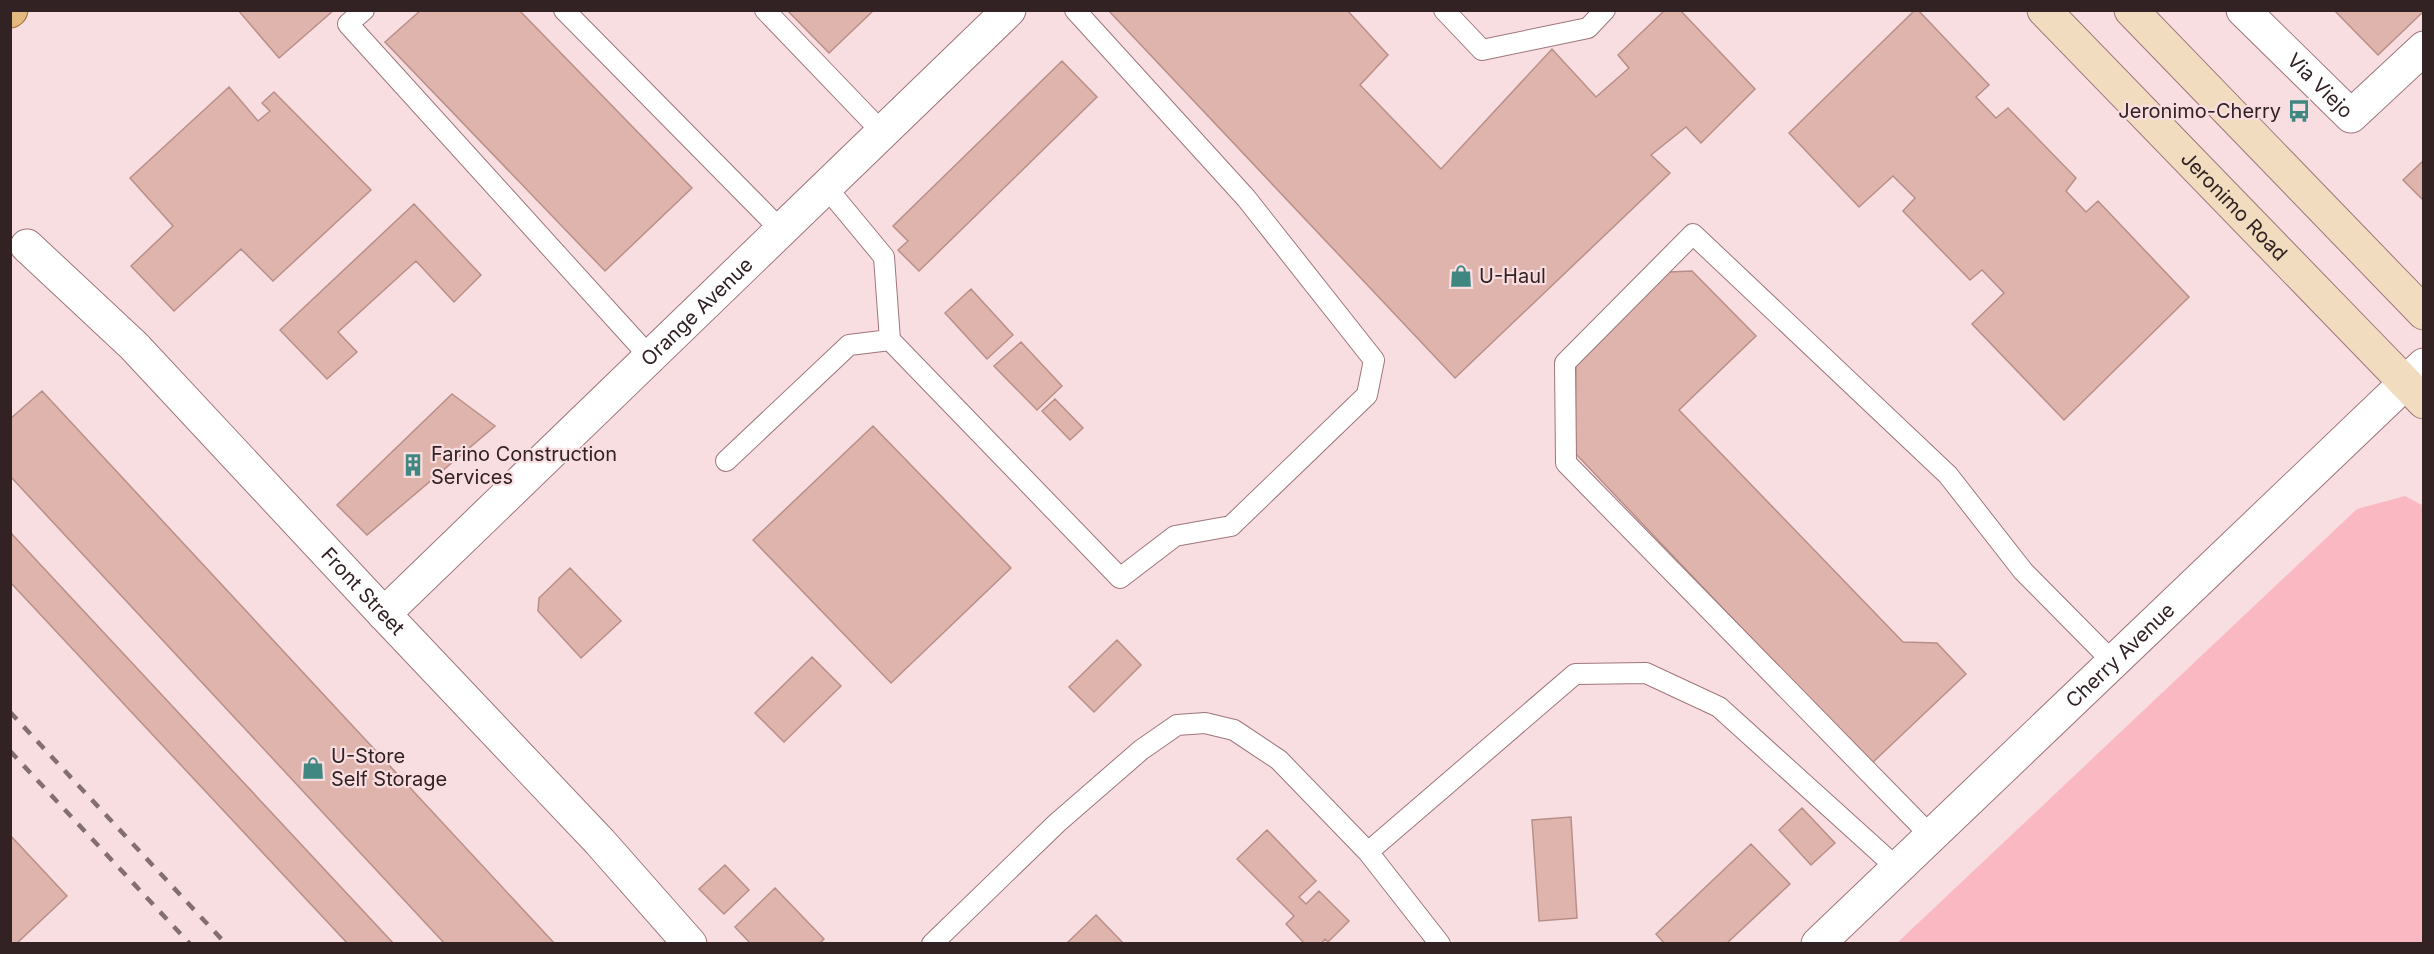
<svg xmlns="http://www.w3.org/2000/svg" width="2434" height="954" font-family="Inter,sans-serif">
	<rect width="100%" height="100%" fill="#f9dee1"/>
	<!-- green -->
	<path fill="#f9b8c2" d="M 2405,496 L 2424,506 L 2423,943 L 1897,943 L 2357,509 Z"/>
	<!-- building -->
	<path fill="#dfb4ad" stroke="#b88f88" stroke-width="1.5" d="M 238,10 L 334,10 L 279,58 Z
		M 421,10 L 519,10 L 692,188 L 605,271 L 385,42 Z
		M 787,10 L 874,10 L 829,53 Z
		M 1108,10 L 1347,10 L 1388,55 L 1360,85 L 1441,169 L 1552,49 L 1596,97 L 1629,68 L 1618,55 L 1665,10 L 1680,10 L 1755,89 L 1701,143 L 1686,127 L 1651,155 L 1670,173 L 1455,378 Z
		M 1915,10 L 1918,10 L 1989,85 L 1976,97 L 1996,118 L 2008,108 L 2076,178 L 2066,191 L 2086,212 L 2098,201 L 2189,297 L 2064,420 L 1972,324 L 2004,293 L 1982,270 L 1970,280 L 1903,211 L 1915,198 L 1893,176 L 1859,207 L 1789,133 Z
		M 2334,10 L 2424,10 L 2424,11 L 2378,55 Z
		M 1062,61 L 1097,97 L 919,271 L 898,250 L 908,241 L 893,226 Z
		M 229,87 L 258,121 L 270,111 L 262,103 L 274,92 L 371,190 L 273,281 L 241,249 L 174,311 L 131,266 L 173,226 L 130,178 Z
		M 2424,160 L 2424,201 L 2403,180 Z
		M 414,204 L 481,275 L 454,302 L 416,261 L 338,332 L 357,352 L 327,379 L 280,330 Z
		M 1692,271 L 1756,336 L 1679,410 L 1903,642 L 1937,643 L 1966,674 L 1871,764 L 1575,453 L 1576,361 L 1668,272 Z
		M 971,289 L 1013,335 L 987,359 L 945,313 Z
		M 1021,342 L 1062,386 L 1037,410 L 994,366 Z
		M 42,391 L 555,944 L 445,944 L 10,476 L 10,419 Z
		M 452,394 L 495,426 L 367,535 L 337,505 Z
		M 1055,399 L 1083,428 L 1070,440 L 1042,411 Z
		M 873,426 L 1011,568 L 891,683 L 753,540 Z
		M 10,532 L 394,944 L 348,944 L 10,582 Z
		M 570,568 L 621,621 L 581,658 L 538,611 L 539,598 Z
		M 1117,640 L 1141,665 L 1094,712 L 1069,687 Z
		M 812,657 L 841,686 L 784,742 L 755,713 Z
		M 1802,808 L 1835,843 L 1811,865 L 1779,830 Z
		M 1571,817 L 1577,918 L 1539,921 L 1532,820 Z
		M 1267,830 L 1316,881 L 1299,897 L 1306,904 L 1319,891 L 1349,921 L 1328,942 L 1325,939 L 1321,944 L 1305,944 L 1286,924 L 1294,916 L 1237,859 Z
		M 10,835 L 67,896 L 16,944 L 10,944 Z
		M 1751,844 L 1790,884 L 1726,944 L 1665,944 L 1656,934 Z
		M 725,865 L 749,890 L 724,914 L 699,889 Z
		M 775,888 L 824,939 L 819,944 L 751,944 L 735,927 Z
		M 1096,915 L 1124,944 L 1066,944 Z"/>
	<g fill="none" stroke-linecap="round" stroke-linejoin="round">
		<!-- lane casing -->
		<g stroke="#9e767c" stroke-width="22">
			<path id="lane" d="M 364,10 L 348,24 L 649,356
				M 564,10 L 781,230
				M 765,10 L 883,133
				M 1444,10 L 1482,50 L 1588,28 L 1605,10
				M 826,187 L 884,257 L 890,340 L 1120,578 L 1175,536 L 1231,526 L 1367,395 L 1374,360 L 1246,198 L 1075,10
				M 726,461 L 849,345 L 890,340
				M 1931,836 L 1566,463 L 1565,363 L 1693,234 L 1948,475 L 2023,571 L 2113,662
				M 1368,852 L 1575,674 L 1646,673 L 1719,707 L 1897,868
				M 932,944 L 1057,823 L 1141,750 L 1177,725 L 1205,723 L 1234,730 L 1279,760 L 1368,852 L 1440,944"/>
		</g>
		<!-- street casing -->
		<g stroke="#9e767c" stroke-width="35">
			<g id="street">
				<path id="s1" d="M 2243,10 L 2351,116 L 2424,48"/>
				<path id="s2" d="M 27,246 L 134,346 L 384,614 L 600,842 L 690,944"/>
				<path id="s3" d="M 384,614 L 1009,10"/>
				<path id="s4" d="M 1818,944 L 2424,365"/>
			</g>
		</g>
		<!-- secondary casing -->
		<g stroke="#9e767c" stroke-width="35">
			<g id="secondary">
				<path id="s5" d="M 2044,10 L 2424,402"/>
				<path d="M 2131,10 L 2424,313"/>
			</g>
		</g>
		<!-- primary casing -->
		<g stroke="#996629" stroke-width="35">
			<path id="primary" d="M 10,11 L 11,10"/>
		</g>
		<!-- lane -->
		<use href="#lane" stroke="#fff" stroke-width="20"/>
		<!-- street -->
		<use href="#street" stroke="#fff" stroke-width="33"/>
		<!-- secondary -->
		<use href="#secondary" stroke="#f1dcc0" stroke-width="33"/>
		<!-- primary -->
		<use href="#primary" stroke="#e3b980" stroke-width="33"/>
		<!-- rail -->
		<path stroke="#836e71" stroke-width="4.5" stroke-dasharray="10 10" stroke-linecap="butt" d="M 10,712 L 226,944
			M 10,751 L 190,944"/>
	</g>
	<!-- icons -->
	<defs>
		<g id="bus-bare" transform="scale(1.8)"><path d="M-5-6H5V4H4V6H2V4H-2V6H-4V4H-5ZM-3.5-4V0h7V-4ZM-3.5 1.2v1.5H-2V1.2ZM2 1.2v1.5H3.5V1.2Z" fill="#408782" stroke="#f9dee1" stroke-width="2.5" paint-order="stroke"/></g>
		<g id="shop-bare" transform="scale(1.8)"><path d="M-5-2.5h2.3a2.7 3.5 0 0 1 5.4 0H5L5.5 6h-11ZM-1.5-2.5h3a1.5 2.3 0 0 0-3 0Z" fill="#408782" stroke="#f9dee1" stroke-width="2.5" paint-order="stroke"/></g>
		<g id="building-bare" transform="scale(1.8)"><path d="M-4-6H4V6H1V3H-1V6H-4ZM-2.5-4.3h1.7v1.8h-1.7ZM.8-4.3h1.7v1.8H.8ZM-2.5-1h1.7V.8h-1.7ZM.8-1h1.7V.8H.8Z" fill="#408782" stroke="#f9dee1" stroke-width="2.5" paint-order="stroke"/></g>
	</defs>
	<g fill-rule="evenodd">
		<use href="#bus-bare" x="2299" y="111"/>
		<use href="#shop-bare" x="1461" y="276"/>
		<use href="#building-bare" x="413" y="465"/>
		<use href="#shop-bare" x="313" y="768"/>
	</g>
	<g text-anchor="middle" dominant-baseline="central" stroke-width="4.5" stroke-linejoin="round" paint-order="stroke">
		<!-- street labels -->
		<g font-size="20" fill="#322224" stroke="#f9dee1">
			<text stroke="none"><textPath href="#s1" startOffset="108">Via Viejo</textPath></text>
			<text stroke="none"><textPath href="#s5" startOffset="273">Jeronimo Road</textPath></text>
			<text stroke="none"><textPath href="#s3" startOffset="435">Orange Avenue</textPath></text>
			<text stroke="none"><textPath href="#s2" startOffset="482">Front Street</textPath></text>
			<text stroke="none"><textPath href="#s4" startOffset="418">Cherry Avenue</textPath></text>
		</g>
		<!-- poi labels -->
		<g font-size="20" fill="#322224" stroke="#f9dee1" text-anchor="start">
			<text x="2281" y="111" text-anchor="end">Jeronimo-Cherry</text>
			<text x="1479" y="276">U-Haul</text>
			<text x="431" y="454">Farino Construction<tspan x="431" dy="23">Services</tspan></text>
			<text x="331" y="756">U-Store<tspan x="331" dy="23">Self Storage</tspan></text>
		</g>
	</g>
	<!-- border -->
	<rect width="2434" height="954" fill="none" stroke="#322224" stroke-width="24"/>
</svg>
